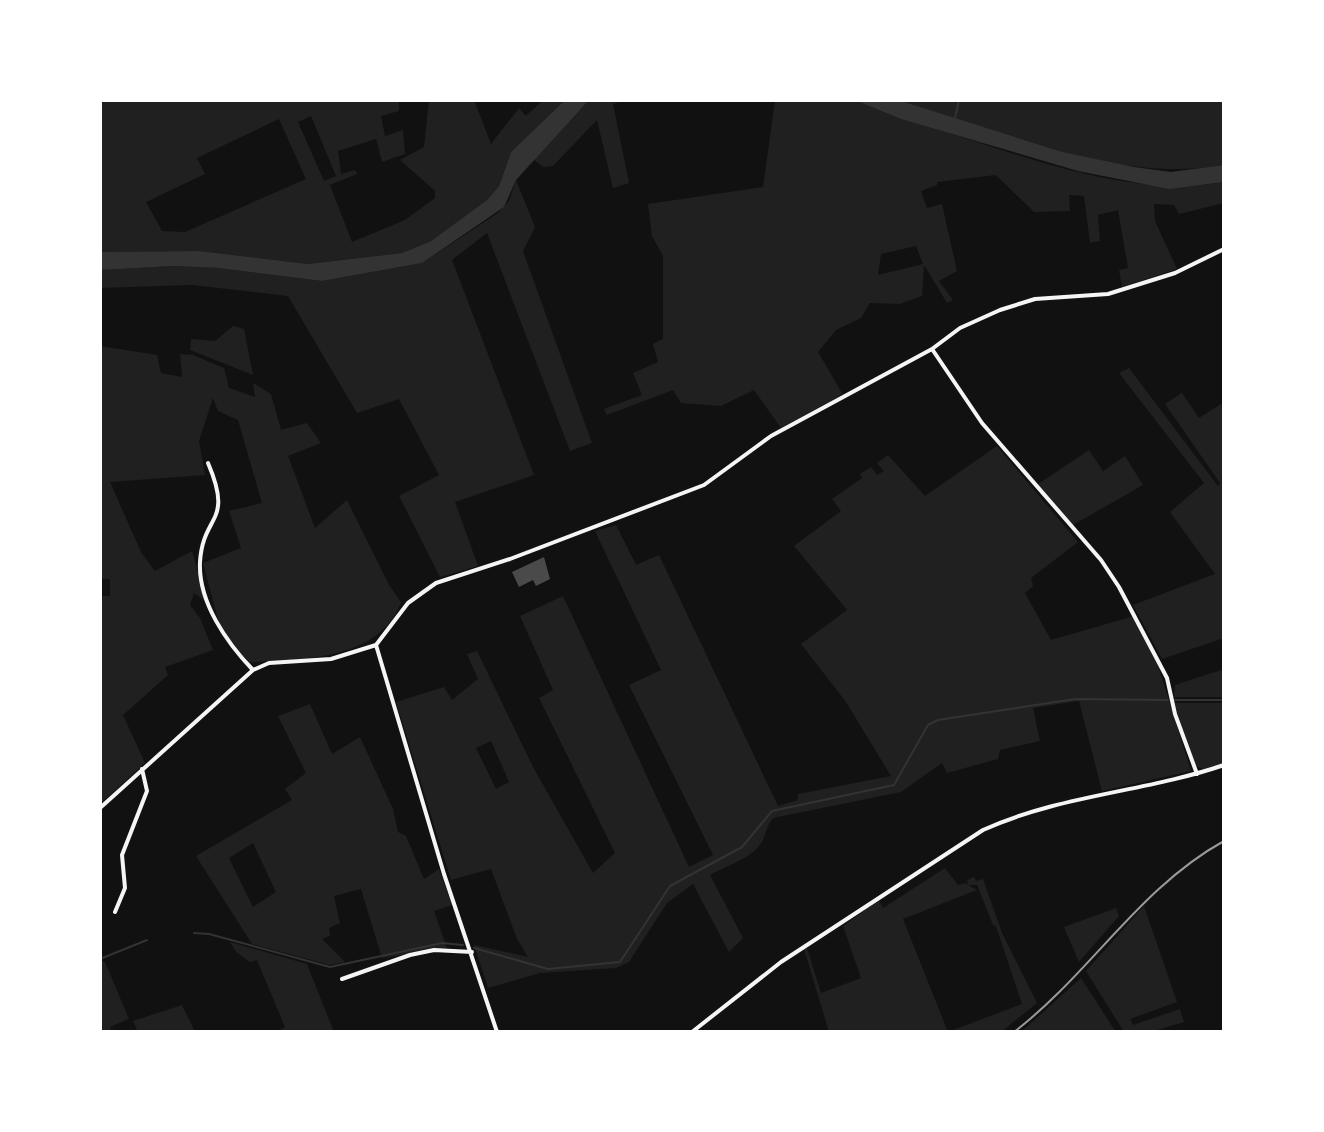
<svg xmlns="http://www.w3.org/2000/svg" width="1324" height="1132" font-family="'Public Sans',sans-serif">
	<rect width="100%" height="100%" fill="#111"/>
	<!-- green -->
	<path fill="#202020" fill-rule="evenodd" d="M 100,100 L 399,100 L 399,111 L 381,116 L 385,136 L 403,130 L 405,154 L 382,162 L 376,139 L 338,151 L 341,174 L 355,170 L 357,174 L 330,185 L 352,242 L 405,220 L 435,198 L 435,191 L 400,160 L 424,147 L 429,100 L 474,100 L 491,144 L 519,108 L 526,116 L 543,100 L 565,100 L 511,152 L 499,186 L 487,200 L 431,241 L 402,253 L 308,264 L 199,251 L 100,252 ZM 311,116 L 336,176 L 324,181 L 298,122 ZM 279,119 L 306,179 L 185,232 L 162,231 L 146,202 L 205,174 L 197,158 Z
		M 589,100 L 626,100 L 613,104 L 629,183 L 613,188 L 597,120 L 553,166 L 543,167 L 533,159 Z
		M 775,100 C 800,100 830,95 854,100 C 871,103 888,115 905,120 C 1004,147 1121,201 1224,182 L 1224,203 L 1179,214 L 1174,205 L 1154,204 L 1155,221 L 1177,269 L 1122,287 L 1119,270 L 1128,268 L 1118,210 L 1098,215 L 1100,241 L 1090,243 L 1084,196 L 1069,195 L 1070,211 L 1034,212 L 996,175 L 937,182 L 937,185 L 921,191 L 927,208 L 942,204 L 957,271 L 939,281 L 953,300 L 947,303 L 924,265 L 922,296 L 900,304 L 870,303 L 861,318 L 836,330 L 818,352 L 842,393 L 838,397 L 781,428 L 754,390 L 721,406 L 681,403 L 673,390 L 607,415 L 604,409 L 642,395 L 633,373 L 658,362 L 653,344 L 663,339 L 663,256 L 652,236 L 648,204 L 763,187 ZM 916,246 L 923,264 L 878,275 L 881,254 Z
		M 898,100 L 1224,100 L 1224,165 C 1119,184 998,132 898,100 Z
		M 516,180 L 535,227 L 523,251 L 592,443 L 570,451 L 487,233 L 452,260 L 534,475 L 455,502 L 478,566 L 440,577 L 399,496 L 439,475 L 399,399 L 357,413 L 288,296 L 192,285 L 100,288 L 100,270 L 173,266 L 218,268 L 322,281 L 422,263 L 498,213 L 509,201 Z
		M 233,326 L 244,329 L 253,375 L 190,350 L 191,339 L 215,341 Z
		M 100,346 L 157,355 L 161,373 L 182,377 L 180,354 L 193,355 L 224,368 L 229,388 L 255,397 L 253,383 L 271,394 L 281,430 L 307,423 L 321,443 L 288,456 L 315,528 L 347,500 L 389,585 L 401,602 C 381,660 300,660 250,662 L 245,658 L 220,627 L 203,563 L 241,548 L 229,511 L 262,503 L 238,420 L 218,411 L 213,398 L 199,441 L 205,475 L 110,482 L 141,552 L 155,571 L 192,551 L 207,602 L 194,593 L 190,605 L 200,618 L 213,650 L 165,667 L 168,675 L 123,715 L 145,763 L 100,804 L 100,596 L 110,596 L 110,579 L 100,579 Z
		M 1129,368 L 1218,486 L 1220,483 L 1165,404 L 1182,393 L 1199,418 L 1224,402 L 1224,638 L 1162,659 L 1133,605 L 1215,574 L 1170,512 L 1204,483 L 1119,373 Z
		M 997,446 L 1078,542 L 1031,578 L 1033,586 L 1025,593 L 1051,640 L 1134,616 L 1157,662 L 1191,771 L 1102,791 L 1079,701 L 1033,708 L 1040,741 L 1000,750 L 998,759 L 947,773 L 942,763 L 901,792 L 773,818 C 765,828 766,838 759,846 C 749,859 724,867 710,875 L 743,938 L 729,952 L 693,884 L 667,903 L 629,962 L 616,968 L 540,973 L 488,988 L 474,945 L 528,957 L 517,939 L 491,869 L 451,880 L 396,702 L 444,687 L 452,700 L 478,679 L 467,654 L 477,651 L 533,767 L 593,873 L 615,853 L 539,698 L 553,690 L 520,616 L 563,596 L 689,867 L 713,855 L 629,685 L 661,670 L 595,531 L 616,525 L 636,565 L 659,555 L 778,806 L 798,800 L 798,794 L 891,776 L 846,702 L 801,644 L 847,610 L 794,546 L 841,511 L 832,499 L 862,478 L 860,474 L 871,467 L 877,475 L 884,471 L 877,463 L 888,455 L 925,496 ZM 491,741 L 509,782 L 496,789 L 476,748 Z
		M 1089,450 L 1103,471 L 1125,456 L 1143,485 L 1073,525 L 1038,484 Z
		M 1224,669 L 1224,697 L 1174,697 L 1175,685 Z
		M 1174,703 L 1224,703 L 1224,763 L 1203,769 L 1195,766 Z
		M 310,704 L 332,754 L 360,737 L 393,809 L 398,832 L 406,836 L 424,879 L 439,869 L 452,905 L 434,911 L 447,948 L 382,958 L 361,889 L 334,896 L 340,923 L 329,928 L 330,936 L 322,939 L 345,962 L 330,965 L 252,944 L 196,856 L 292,800 L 285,789 L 306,773 L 278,716 ZM 253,843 L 276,892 L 253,907 L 229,858 Z
		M 945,868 L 958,885 L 965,883 L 977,890 L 903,919 L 948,1032 L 1022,1004 L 996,926 L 993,925 L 977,885 L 968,885 L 967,880 L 974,877 L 976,881 L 983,879 L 1002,933 L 1037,1003 L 1001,1032 L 829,1032 L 804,949 L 807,948 L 821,993 L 861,978 L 843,926 L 879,900 L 883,908 Z
		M 1144,906 L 1177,1002 L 1130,1019 L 1133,1025 L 1180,1009 L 1184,1022 L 1150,1032 L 1124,1032 L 1086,971 Z
		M 1116,908 L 1119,916 L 1079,962 L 1064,927 Z
		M 230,942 L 307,964 L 334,1032 L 276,1032 L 285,1027 L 257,960 L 250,962 L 236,952 Z
		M 100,960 L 105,962 L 129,1019 L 110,1027 L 112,1032 L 100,1032 Z
		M 1081,978 L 1116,1032 L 1021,1032 Z
		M 182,1005 L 195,1032 L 138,1032 L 133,1021 Z"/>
	<!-- water -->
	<path fill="#333" d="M 565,100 L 589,100 L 516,180 L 504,207 L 422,263 L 322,281 L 218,268 L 173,266 L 100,270 L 100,252 L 199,251 L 308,264 L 402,253 L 431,241 L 487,200 L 499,186 L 511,152 Z
		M 855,100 L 898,100 L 1062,152 L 1134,167 L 1171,172 L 1224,165 L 1224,182 L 1169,189 L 1078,171 L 901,119 Z"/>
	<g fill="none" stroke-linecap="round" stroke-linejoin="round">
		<!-- stream -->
		<path stroke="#333" stroke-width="2" d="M 955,118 L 959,100
			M 1175,700 L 1224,700
			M 194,933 L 209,934 L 330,967 L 442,943 L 463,945
			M 474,948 L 548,969 L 620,962 L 670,886 L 742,847 L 772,811 L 894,785 L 928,725 L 938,720 L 1075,699 L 1168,700
			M 100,959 L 147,940"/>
	</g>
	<!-- building -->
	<path fill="#4a4a4a" d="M 544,557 L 550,579 L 536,586 L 533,580 L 519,587 L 512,572 Z"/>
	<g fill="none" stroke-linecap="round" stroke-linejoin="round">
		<!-- minor -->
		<path stroke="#f5f5f5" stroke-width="4" d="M 932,349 L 982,423 L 1101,560 L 1119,587 L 1167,678 L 1175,714 L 1197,774
			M 208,463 C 234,524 203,513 200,562 C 198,602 227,643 253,670
			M 376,645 L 444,874 L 497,1032
			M 100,808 L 253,670 L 269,663 L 331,659 L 376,645 L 408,603 L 436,583 L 510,559 L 704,485 L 771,436 L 932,349 L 960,328 L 1000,310 L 1035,299 L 1108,294 L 1175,273 L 1224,249
			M 115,912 L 125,888 L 122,855 L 147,791 L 142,769
			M 342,979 L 410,955 L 434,950 L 472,952
			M 692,1032 L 781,962 L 983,830 C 1060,795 1145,792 1224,765"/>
		<!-- rail -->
		<path stroke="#9a9a9a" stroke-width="2" d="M 1014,1032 C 1090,974 1139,888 1224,841"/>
	</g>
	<!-- border -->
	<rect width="1324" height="1132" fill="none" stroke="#ffffff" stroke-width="204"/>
</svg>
